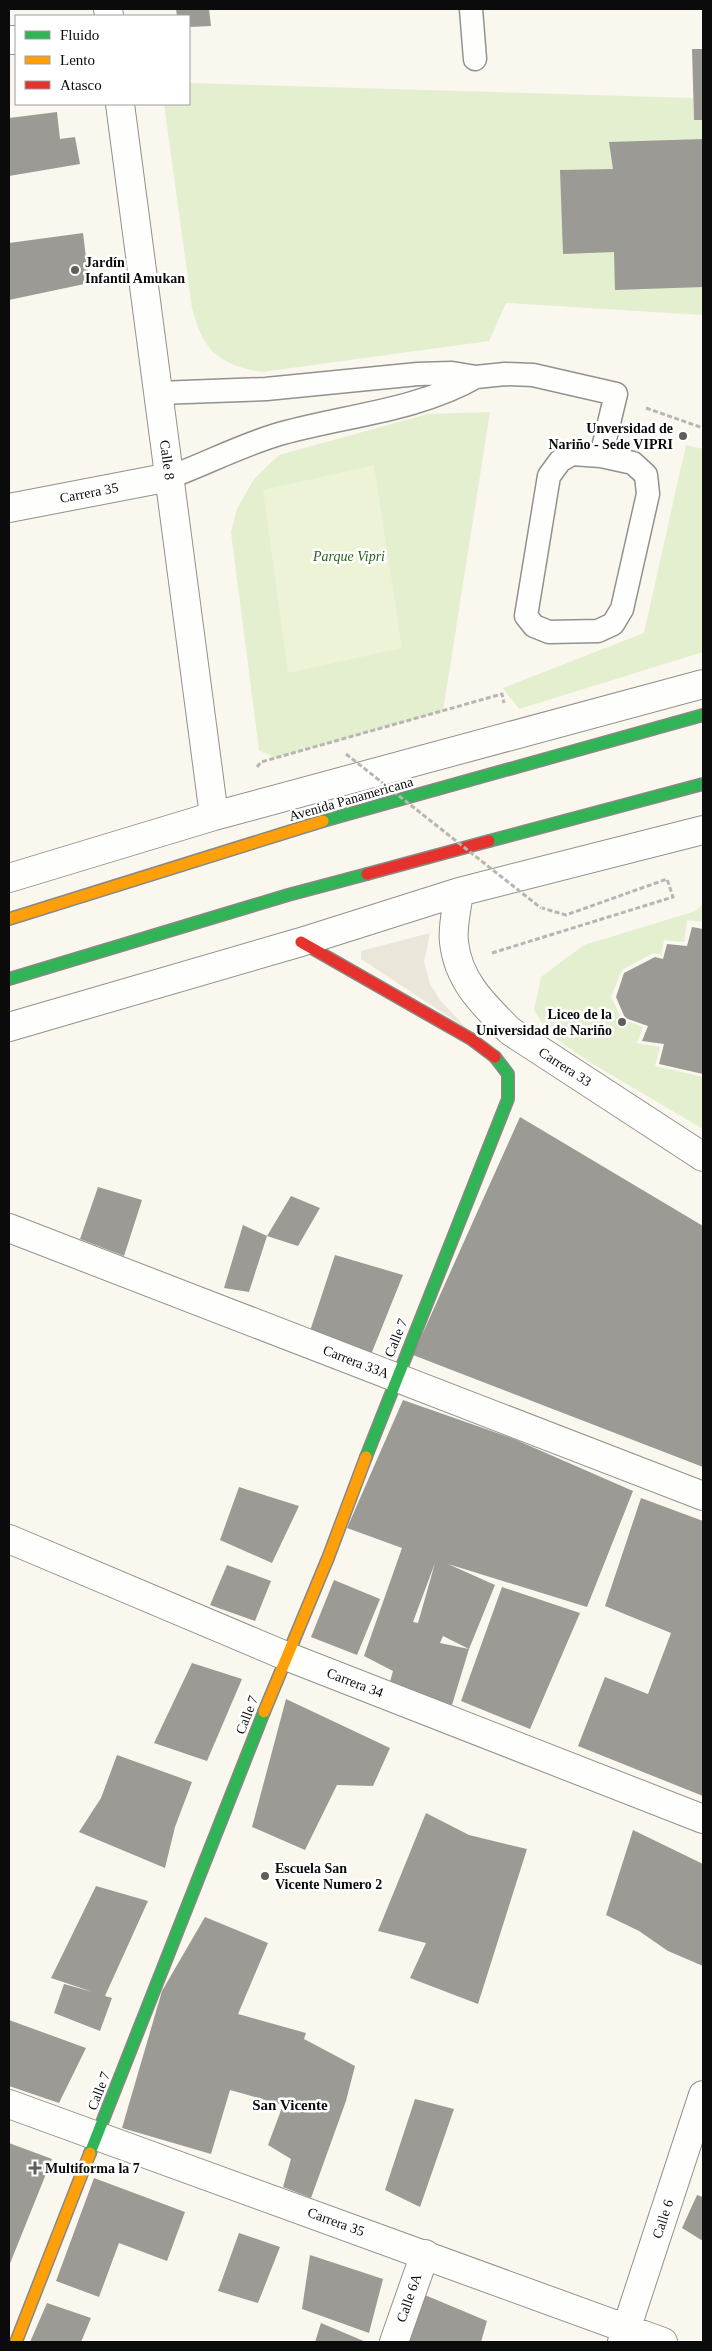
<svg xmlns="http://www.w3.org/2000/svg" width="712" height="2351" font-family="Georgia,serif">
	<rect width="100%" height="100%" fill="#faf7ee"/>
	<!-- green -->
	<path fill="#e3efce" d="M 189,83 L 693,98 L 694,120 L 703,120 L 703,315 L 506,303 L 489,341 L 262,372 C 219,365 203,351 192,308 L 164,104 L 189,104 Z
		M 490,412 L 443,711 L 275,758 L 259,750 L 231,532 L 237,509 L 254,479 L 279,455 L 428,414 Z
		M 686,445 L 703,449 L 703,652 L 519,709 L 503,688 L 644,633 Z
		M 703,904 L 703,922 L 687,920 L 684,942 L 664,940 L 661,955 L 653,953 L 622,970 L 611,997 L 622,1019 L 643,1027 L 637,1043 L 660,1047 L 655,1066 L 703,1077 L 703,1129 L 588,1061 L 548,1033 L 534,1010 L 541,977 L 584,945 L 696,911 Z"/>
	<!-- pitch -->
	<path fill="#edf3d7" d="M 374,465 L 402,648 L 288,673 L 263,490 Z"/>
	<!-- plaza -->
	<path fill="#eae6da" d="M 430,933 L 424,962 L 430,984 L 440,1000 L 466,1028 L 361,959 L 361,951 Z"/>
	<!-- building -->
	<path fill="#9c9a94" fill-rule="evenodd" d="M 176,9 L 209,9 L 211,26 L 189,27 L 189,16 L 177,16 Z
		M 692,49 L 703,49 L 703,120 L 694,120 Z
		M 57,112 L 60,139 L 75,137 L 80,164 L 9,176 L 9,118 Z
		M 703,139 L 703,287 L 615,290 L 614,252 L 563,254 L 560,170 L 613,169 L 609,142 Z
		M 83,233 L 89,283 L 9,300 L 9,243 Z
		M 692,927 L 703,929 L 703,1074 L 659,1064 L 664,1044 L 642,1041 L 648,1026 L 625,1018 L 616,997 L 624,973 L 655,957 L 663,959 L 667,944 L 687,946 Z
		M 520,1117 L 703,1226 L 703,1467 L 413,1355 Z
		M 98,1187 L 142,1200 L 124,1256 L 80,1239 Z
		M 291,1196 L 320,1208 L 298,1246 L 267,1236 Z
		M 243,1225 L 267,1236 L 249,1292 L 224,1288 Z
		M 335,1255 L 403,1275 L 370,1357 L 309,1334 Z
		M 403,1400 L 514,1439 L 633,1491 L 587,1607 L 448,1564 L 495,1585 L 469,1649 L 452,1705 L 390,1682 L 393,1671 L 364,1656 L 402,1548 L 347,1528 ZM 435,1563 L 418,1623 L 413,1622 ZM 443,1636 L 469,1649 L 440,1643 Z
		M 239,1487 L 299,1506 L 272,1563 L 220,1540 Z
		M 641,1498 L 703,1521 L 703,1796 L 578,1746 L 605,1677 L 648,1694 L 671,1633 L 605,1606 Z
		M 227,1565 L 271,1581 L 255,1621 L 210,1605 Z
		M 334,1580 L 380,1599 L 357,1655 L 311,1637 Z
		M 502,1587 L 580,1613 L 530,1729 L 461,1701 Z
		M 192,1663 L 242,1679 L 207,1761 L 154,1743 Z
		M 286,1699 L 390,1748 L 373,1786 L 337,1785 L 305,1850 L 252,1827 Z
		M 117,1755 L 192,1782 L 175,1827 L 165,1868 L 79,1832 L 101,1798 Z
		M 426,1813 L 469,1835 L 527,1849 L 478,2004 L 410,1978 L 426,1943 L 378,1931 Z
		M 633,1830 L 703,1864 L 703,1966 L 668,1951 L 639,1931 L 606,1915 Z
		M 96,1886 L 148,1901 L 105,1996 L 112,1998 L 100,2031 L 54,2013 L 64,1984 L 93,1992 L 51,1978 Z
		M 205,1917 L 268,1943 L 238,2014 L 306,2033 L 304,2039 L 355,2066 L 346,2101 L 311,2198 L 283,2187 L 291,2159 L 268,2145 L 283,2105 L 230,2090 L 211,2154 L 122,2128 L 162,1991 Z
		M 9,2020 L 86,2048 L 59,2103 L 9,2086 Z
		M 415,2099 L 454,2109 L 420,2207 L 385,2190 Z
		M 9,2143 L 52,2159 L 9,2266 Z
		M 94,2178 L 185,2212 L 167,2261 L 119,2243 L 99,2297 L 56,2281 Z
		M 697,2195 L 703,2197 L 703,2241 L 682,2228 Z
		M 239,2233 L 280,2247 L 258,2303 L 218,2291 Z
		M 310,2255 L 383,2279 L 369,2333 L 302,2309 Z
		M 420,2293 L 487,2321 L 481,2342 L 408,2342 Z
		M 47,2303 L 91,2318 L 81,2342 L 30,2342 Z
		M 321,2323 L 366,2342 L 315,2342 Z"/>
	<g fill="none" stroke-linecap="round" stroke-linejoin="round">
		<!-- lane casing -->
		<g stroke="#93918d" stroke-width="25">
			<path id="lane" d="M 471,9 L 475,59
				M 158,393 L 266,389 L 418,374 L 452,373 L 476,377 L 505,374 L 533,375 L 616,394 L 601,456
				M 572,454 L 601,456 L 633,463 L 646,475 L 648,494 L 622,609 L 613,624 L 598,631 L 549,632 L 534,626 L 526,616 L 549,476 L 560,461 Z
				M 170,477 C 205,464 240,446 276,435 C 341,416 417,411 476,377"/>
		</g>
		<!-- street casing -->
		<g stroke="#93918d" stroke-width="30">
			<path id="street" d="M 108,9 L 109,16
				M 9,40 L 16,40
				M 120,104 L 214,816
				M 9,508 L 170,477
				M 9,878 L 214,816 L 703,684
				M 459,892 C 457,908 452,927 454,942 C 458,981 484,1005 510,1031 L 703,1157
				M 9,1027 L 301,942 L 459,892 L 703,830
				M 9,1228 L 703,1496
				M 9,1539 L 286,1656 L 703,1819
				M 9,2104 L 663,2342
				M 394,2342 L 425,2254
				M 622,2342 L 703,2095"/>
		</g>
		<!-- fast casing -->
		<g stroke="#898884" stroke-width="14">
			<path id="fast" d="M 323,821 L 703,715
				M 489,841 L 703,784
				M 9,979 L 288,895 L 367,874
				M 366,1457 L 508,1099 L 508,1074 L 495,1057
				M 90,2153 L 264,1712"/>
		</g>
		<!-- slow casing -->
		<g stroke="#898884" stroke-width="14">
			<path id="slow" d="M 9,919 L 323,821
				M 264,1712 L 328,1558 L 366,1457
				M 16,2342 L 90,2153"/>
		</g>
		<!-- jam casing -->
		<g stroke="#898884" stroke-width="14">
			<path id="jam" d="M 367,874 L 489,841
				M 301,942 L 471,1039 L 495,1057"/>
		</g>
		<!-- path -->
		<path stroke="#b7b6b5" stroke-width="3" stroke-dasharray="5 2.5" stroke-linecap="butt" d="M 646,408 L 703,428
			M 257,767 L 261,762 L 275,758 L 502,694 L 504,703
			M 492,953 L 673,897 L 667,879 L 566,915 L 542,908"/>
		<!-- lane -->
		<use href="#lane" stroke="#fefefc" stroke-width="22"/>
		<!-- street -->
		<use href="#street" stroke="#fefefc" stroke-width="28"/>
		<!-- fast -->
		<use href="#fast" stroke="#30b455" stroke-width="11"/>
		<!-- slow -->
		<use href="#slow" stroke="#ff9f0a" stroke-width="11"/>
		<!-- jam -->
		<use href="#jam" stroke="#e5322d" stroke-width="11"/>
		<!-- path-bridge -->
		<path stroke="#b7b6b5" stroke-width="3" stroke-dasharray="5 2.5" stroke-linecap="butt" d="M 346,754 L 541,908"/>
	</g>
	<!-- markers -->
	<g fill="#5f5e5a" stroke="#fff" stroke-width="2">
		<circle cx="75" cy="270" r="5"/>
		<circle cx="683" cy="436" r="5"/>
		<circle cx="622" cy="1022" r="5"/>
		<circle cx="265" cy="1876" r="5"/>
		<path d="M32.5 2160.5h5v5h5v5h-5v5h-5v-5h-5v-5h5z"/>
	</g>
	<g text-anchor="middle" dominant-baseline="central" stroke-width="5" stroke-linejoin="round" paint-order="stroke">
		<!-- poi labels -->
		<g font-size="14" font-weight="bold" fill="#0b0b0b" stroke="#fff" text-anchor="start">
			<text x="85" y="262">Jardín<tspan x="85" dy="16">Infantil Amukan</tspan></text>
			<text x="673" y="428" text-anchor="end">Unversidad de<tspan x="673" dy="16">Nariño - Sede VIPRI</tspan></text>
			<text x="612" y="1014" text-anchor="end">Liceo de la<tspan x="612" dy="16">Universidad de Nariño</tspan></text>
			<text x="275" y="1868">Escuela San<tspan x="275" dy="16">Vicente Numero 2</tspan></text>
			<text x="45" y="2168">Multiforma la 7</text>
		</g>
		<!-- street labels -->
		<g font-size="14" fill="#0b0b0b" stroke="#fff">
			<text transform="translate(167 460) rotate(82)">Calle 8</text>
			<text transform="translate(89 493) rotate(-11)">Carrera 35</text>
			<text transform="translate(351 799) rotate(-16)">Avenida Panamericana</text>
			<text transform="translate(565 1067) rotate(33)">Carrera 33</text>
			<text transform="translate(396 1338) rotate(-68)">Calle 7</text>
			<text transform="translate(356 1362) rotate(21)">Carrera 33A</text>
			<text transform="translate(355 1683) rotate(21)">Carrera 34</text>
			<text transform="translate(247 1715) rotate(-69)">Calle 7</text>
			<text transform="translate(99 2091) rotate(-69)">Calle 7</text>
			<text transform="translate(663 2219) rotate(-72)">Calle 6</text>
			<text transform="translate(336 2222) rotate(20)">Carrera 35</text>
			<text transform="translate(409 2298) rotate(-71)">Calle 6A</text>
		</g>
		<!-- park labels -->
		<g font-size="14" font-style="italic" fill="#2c631b" stroke="#fff">
			<text x="349" y="556">Parque Vipri</text>
		</g>
		<!-- neighbourhood labels -->
		<g font-size="15" font-weight="bold" fill="#0b0b0b" stroke="#fff">
			<text x="290" y="2105">San Vicente</text>
		</g>
	</g>
	<!-- border -->
	<rect width="712" height="2351" fill="none" stroke="#0b0b0b" stroke-width="20"/>
	<!-- legend -->
	<rect x="15" y="15" width="175" height="90" fill="#ffffff" stroke="#9d9d9d"/>
	<rect x="25" y="31" width="25" height="8" fill="#30b455" stroke="#9d9d9d"/>
	<text x="60" y="40" font-size="15" fill="#0b0b0b">Fluido</text>
	<rect x="25" y="56" width="25" height="8" fill="#ff9f0a" stroke="#9d9d9d"/>
	<text x="60" y="65" font-size="15" fill="#0b0b0b">Lento</text>
	<rect x="25" y="81" width="25" height="8" fill="#e5322d" stroke="#9d9d9d"/>
	<text x="60" y="90" font-size="15" fill="#0b0b0b">Atasco</text>
</svg>
